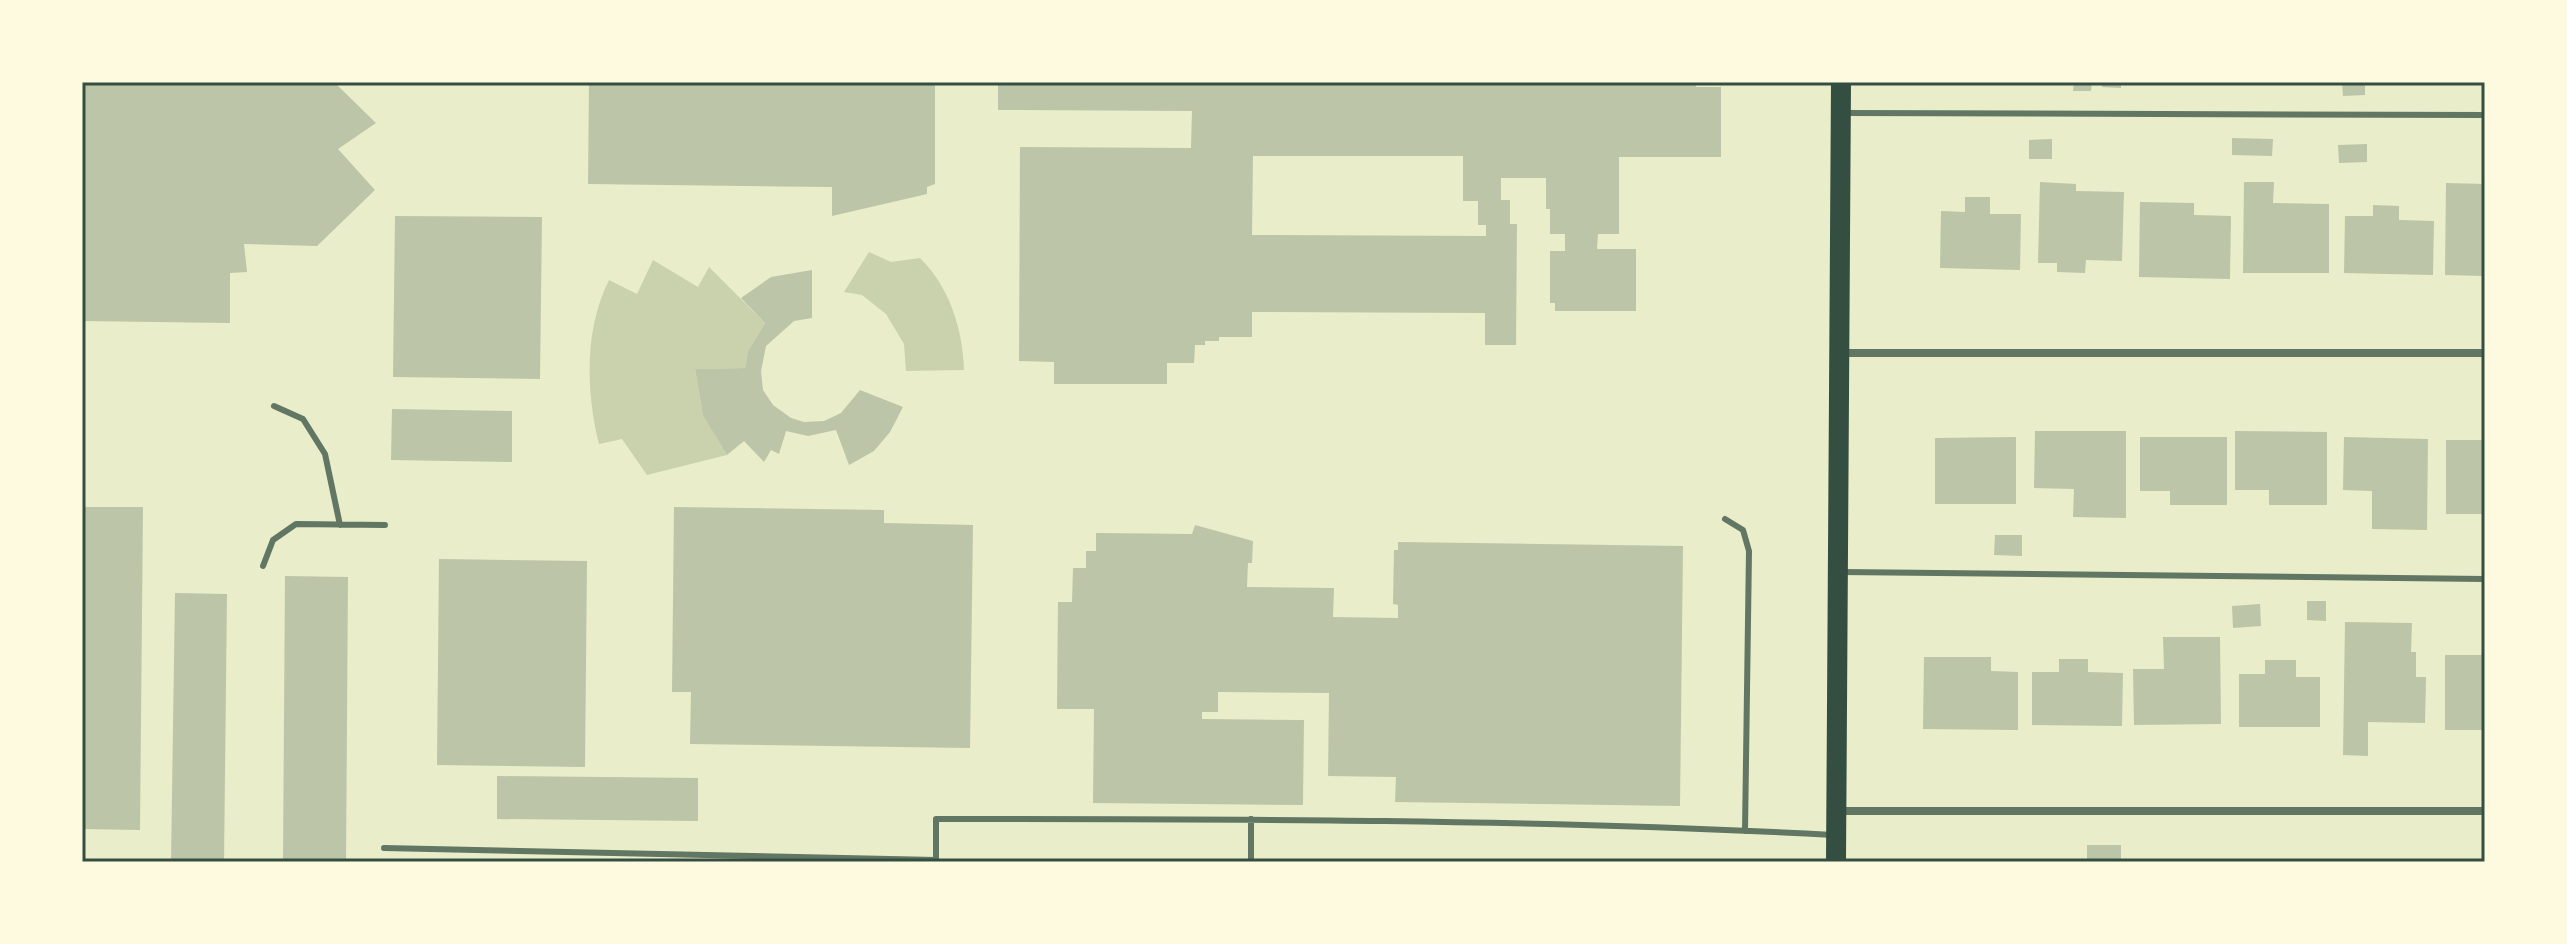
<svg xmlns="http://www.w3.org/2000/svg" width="2567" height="944" font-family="Ubuntu,sans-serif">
	<rect width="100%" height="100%" fill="#e9edc9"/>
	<!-- green -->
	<path fill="#cad2ad" d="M 869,252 L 891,262 L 920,258 C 949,286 963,329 964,370 L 906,371 L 904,344 L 886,314 L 862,295 L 844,292 Z
		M 653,260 L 698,287 L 709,267 L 765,323 L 748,351 L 745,368 L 695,369 L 703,416 L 727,455 L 647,475 L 622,439 L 599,444 C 586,393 584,329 609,280 L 637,294 Z"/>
	<!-- building -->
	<path fill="#bcc5a7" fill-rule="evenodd" d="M 82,82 L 339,82 L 337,85 L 376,123 L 338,149 L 375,190 L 317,246 L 244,244 L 247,272 L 230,273 L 230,323 L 82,321 Z
		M 589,82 L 935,82 L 935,184 L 927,187 L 927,194 L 832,216 L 832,187 L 588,184 Z
		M 998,82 L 1696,84 L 1696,87 L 1721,87 L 1721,157 L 1619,157 L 1619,234 L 1598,234 L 1597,249 L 1636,249 L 1636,311 L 1555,311 L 1555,303 L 1550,303 L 1550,251 L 1565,251 L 1565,234 L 1550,234 L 1550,209 L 1546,209 L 1546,178 L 1501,178 L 1501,200 L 1510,200 L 1510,224 L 1517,224 L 1516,345 L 1485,345 L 1485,313 L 1252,312 L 1252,337 L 1219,337 L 1219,341 L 1205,341 L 1205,345 L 1195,345 L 1194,363 L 1167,363 L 1167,384 L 1054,384 L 1054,362 L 1019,361 L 1020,147 L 1191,148 L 1192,111 L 998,110 ZM 1253,156 L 1463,156 L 1463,201 L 1478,201 L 1478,225 L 1486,225 L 1486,236 L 1252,235 Z
		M 2074,82 L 2092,82 L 2091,91 L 2073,91 Z
		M 2102,82 L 2121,82 L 2121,88 L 2102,87 Z
		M 2342,82 L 2365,82 L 2365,95 L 2343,96 Z
		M 2232,138 L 2273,139 L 2272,156 L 2232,155 Z
		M 2052,139 L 2052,159 L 2029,159 L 2029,140 Z
		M 2367,144 L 2367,162 L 2339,163 L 2338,145 Z
		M 2040,182 L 2076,184 L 2076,191 L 2124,192 L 2122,261 L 2086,260 L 2085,273 L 2057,272 L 2057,263 L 2038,263 Z
		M 2244,182 L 2274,182 L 2273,203 L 2329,204 L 2329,273 L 2243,273 Z
		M 2446,183 L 2485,184 L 2485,276 L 2445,275 Z
		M 1965,197 L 1990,197 L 1990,214 L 2021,214 L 2020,270 L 1940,268 L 1941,211 L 1965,212 Z
		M 2140,202 L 2194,203 L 2194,215 L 2231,216 L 2230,279 L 2139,277 Z
		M 2373,205 L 2399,206 L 2399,220 L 2434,221 L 2433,275 L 2344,273 L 2345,216 L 2373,216 Z
		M 395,216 L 542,217 L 540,379 L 393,377 Z
		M 812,270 L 812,318 L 794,321 L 766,346 L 761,371 L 763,390 L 773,405 L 791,418 L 804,422 L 824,421 L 841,413 L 860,390 L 903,407 L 890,432 L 874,451 L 849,465 L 836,430 L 808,436 L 786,431 L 779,454 L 771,450 L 764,462 L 744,441 L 727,455 L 703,416 L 695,369 L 745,368 L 748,351 L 765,323 L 741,298 L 771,277 Z
		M 392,409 L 512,411 L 512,462 L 391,460 Z
		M 2035,431 L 2126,431 L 2126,518 L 2073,517 L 2074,489 L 2034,488 Z
		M 2235,431 L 2327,432 L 2327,505 L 2269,505 L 2269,490 L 2235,490 Z
		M 2016,437 L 2016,504 L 1935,504 L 1935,438 Z
		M 2140,437 L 2227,437 L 2227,505 L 2170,505 L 2170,491 L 2140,491 Z
		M 2344,437 L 2428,439 L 2427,530 L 2372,529 L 2372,491 L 2343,490 Z
		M 2446,440 L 2485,440 L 2485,514 L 2446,514 Z
		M 82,507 L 143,507 L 140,830 L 82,829 Z
		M 674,507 L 884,510 L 884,523 L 973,525 L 970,748 L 690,744 L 691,692 L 672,692 Z
		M 1195,525 L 1253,541 L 1252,563 L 1248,563 L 1247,587 L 1334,588 L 1333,617 L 1398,618 L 1398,605 L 1393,604 L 1394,550 L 1398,550 L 1398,542 L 1683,546 L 1680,806 L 1395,802 L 1396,777 L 1328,776 L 1329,693 L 1218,692 L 1218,712 L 1202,712 L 1202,719 L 1304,720 L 1303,805 L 1093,803 L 1094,709 L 1057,709 L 1058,602 L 1072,602 L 1073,568 L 1086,568 L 1086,551 L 1096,551 L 1096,533 L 1192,534 Z
		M 1995,535 L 2022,535 L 2022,556 L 1994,555 Z
		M 439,559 L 587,561 L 585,767 L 437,765 Z
		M 285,576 L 348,577 L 346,862 L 283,862 Z
		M 175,593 L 227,594 L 224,862 L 171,862 Z
		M 2307,601 L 2326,601 L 2326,621 L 2307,620 Z
		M 2260,604 L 2261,626 L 2233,628 L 2232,606 Z
		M 2345,622 L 2412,623 L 2411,652 L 2416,652 L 2416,677 L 2426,677 L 2425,723 L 2368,722 L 2368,756 L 2343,755 Z
		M 2163,637 L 2220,637 L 2221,724 L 2134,725 L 2133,669 L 2164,669 Z
		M 2445,655 L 2485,655 L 2485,730 L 2445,730 Z
		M 1924,657 L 1991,657 L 1991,671 L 2018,672 L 2018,730 L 1923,729 Z
		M 2059,659 L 2088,659 L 2088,672 L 2123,673 L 2122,726 L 2032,725 L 2032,672 L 2059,672 Z
		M 2265,660 L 2296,660 L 2296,677 L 2320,677 L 2320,727 L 2239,727 L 2239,674 L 2265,674 Z
		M 497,776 L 698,778 L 698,821 L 497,819 Z
		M 2087,845 L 2121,845 L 2121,862 L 2087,862 Z"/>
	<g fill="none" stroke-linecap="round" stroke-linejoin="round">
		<!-- service -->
		<path stroke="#617663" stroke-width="6" d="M 1845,113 L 2485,115
			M 274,406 L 303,419 L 325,454 L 340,525
			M 1725,519 L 1743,530 L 1749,551 L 1745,831
			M 263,566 L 273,540 L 296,524 L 385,525
			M 1841,572 L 2485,579
			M 384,848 L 936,860
			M 936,862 L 936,819 C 1235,819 1534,819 1833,835
			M 1251,862 L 1251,819"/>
		<!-- minor -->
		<path stroke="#617663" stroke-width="8" d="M 1842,353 L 2485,353
			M 1838,811 L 2485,811"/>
		<!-- primary -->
		<path stroke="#344e41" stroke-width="20" d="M 1836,862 L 1841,82"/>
	</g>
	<!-- border -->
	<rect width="2567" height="944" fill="none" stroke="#fefae0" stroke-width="168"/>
	<rect x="84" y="84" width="2399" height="776" fill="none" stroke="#344e41" stroke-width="3"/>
</svg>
